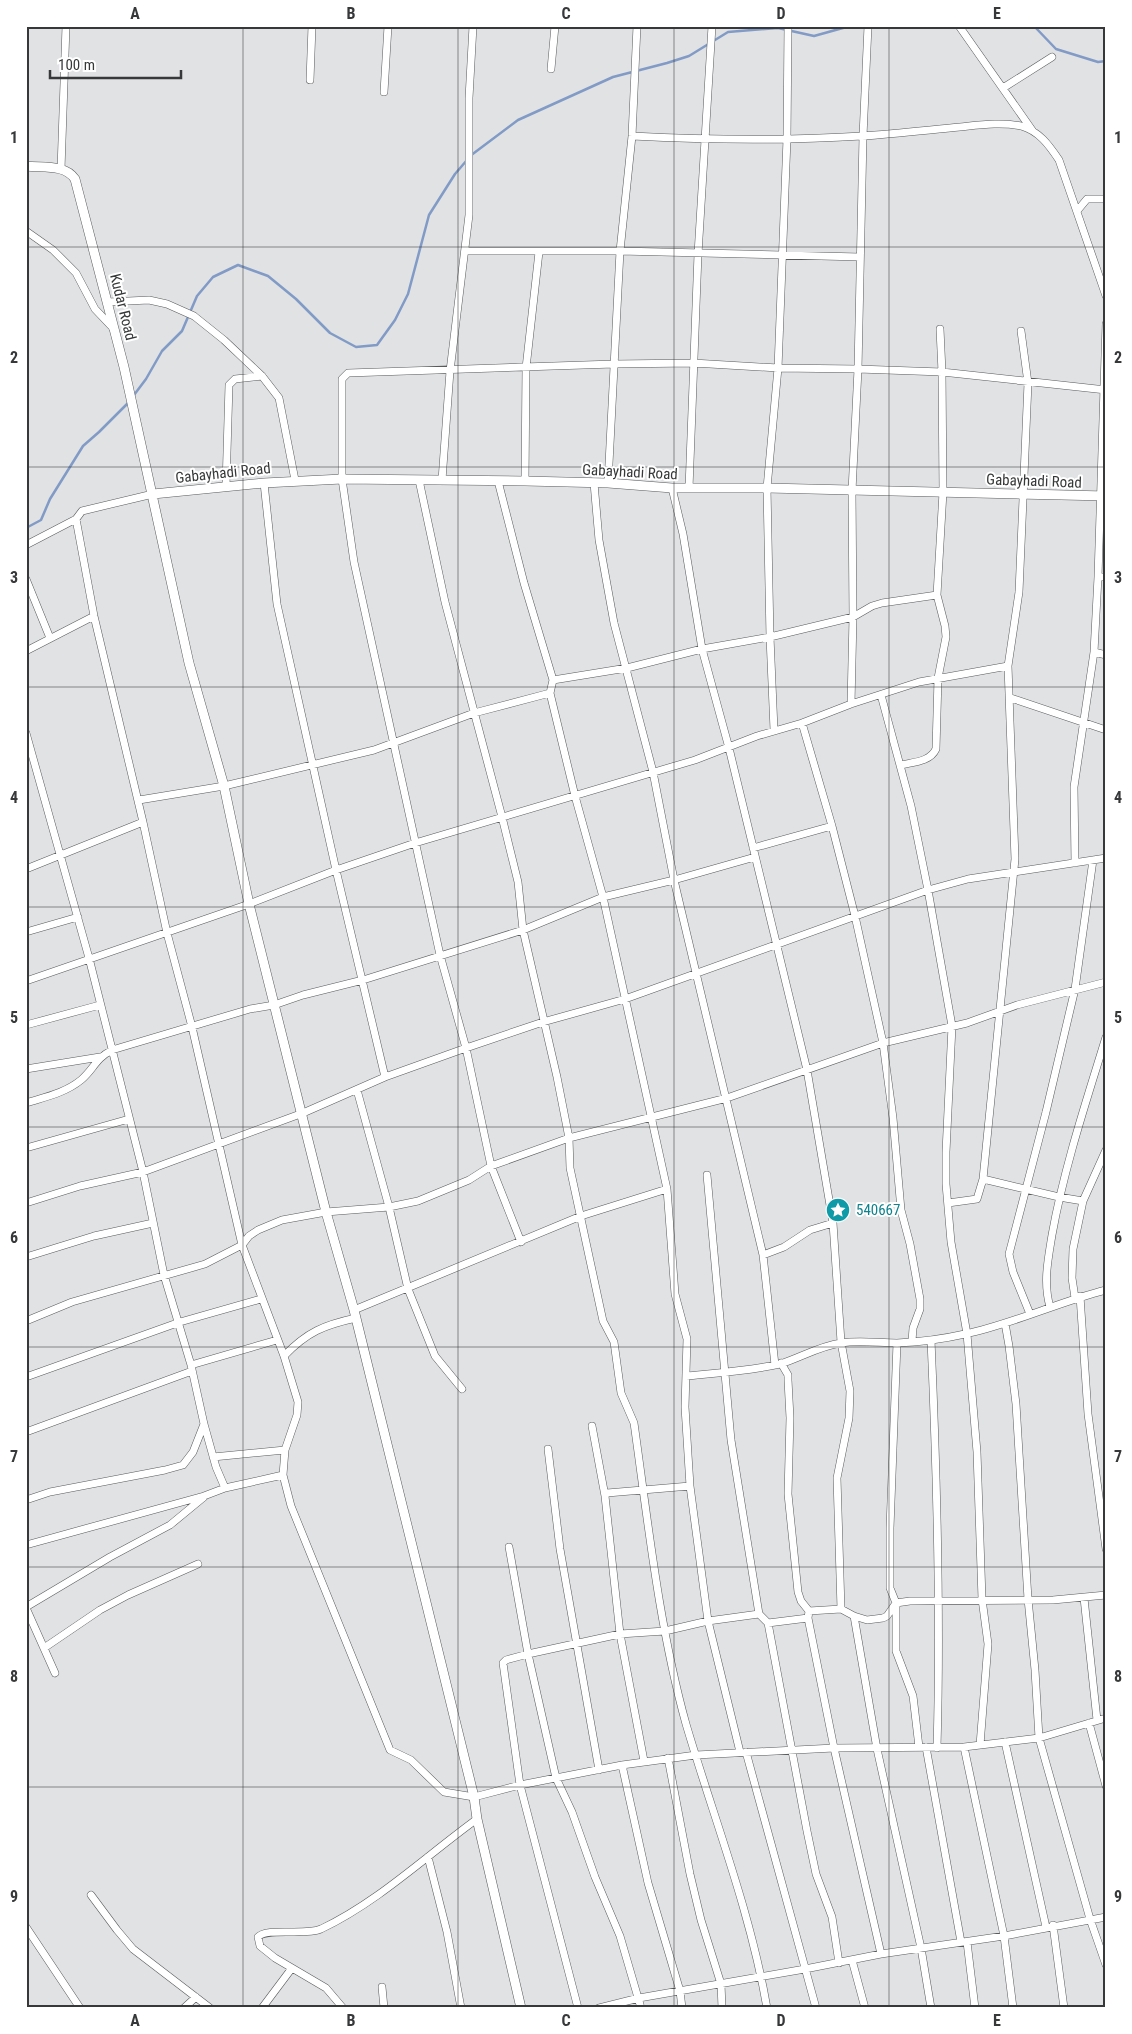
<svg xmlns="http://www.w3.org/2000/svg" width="1132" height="2034" font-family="'Roboto Condensed',sans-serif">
	<rect width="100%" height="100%" fill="#e0e2e4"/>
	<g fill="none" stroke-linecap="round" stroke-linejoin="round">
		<!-- stream -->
		<path stroke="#819ac6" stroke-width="2.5" d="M 1034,26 L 1056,49 L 1098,62 L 1106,61
			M 470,156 L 518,120 L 613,77 L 667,63 L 689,56 L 728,32 L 778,28 L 814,36 L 850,26
			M 134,395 L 146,379 L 162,351 L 182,331 L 197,296 L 213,277 L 238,265 L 268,276 L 296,299 L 330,333 L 356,347 L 377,345 L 395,320 L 408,294 L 429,215 L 455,174 L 467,160
			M 26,528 L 41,520 L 50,499 L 83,446 L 99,432 L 129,402"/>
		<!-- minor casing -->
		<g stroke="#585a5c" stroke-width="8">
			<path id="minor" d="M 959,26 L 1032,130
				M 551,69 L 555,26
				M 310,80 L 312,26
				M 1003,88 L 1052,57
				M 384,92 L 388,26
				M 632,136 C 709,140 785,141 862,136 C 895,134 928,130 960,127 C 980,125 1001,122 1021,126 C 1039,131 1049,145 1059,160 L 1106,296
				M 61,169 L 66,26
				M 1077,211 L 1087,199 L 1106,199
				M 26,231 L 53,250 L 76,273 L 95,309 L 114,329
				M 465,251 L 620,251 L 860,257
				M 108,302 L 149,300 L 167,304 L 194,316 L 224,340 L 262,376 L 279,398 L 295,480
				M 1106,324 L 1098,577 L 1106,577
				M 419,480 L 445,602 L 502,817 L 518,882 L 523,930 L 557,1077 L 569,1138 L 570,1168 L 603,1321 L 614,1342 L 621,1393 L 634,1423 C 648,1522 659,1627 686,1724 C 714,1819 750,1910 767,2008
				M 442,480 L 450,371 L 469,215 L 469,98 L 473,26
				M 498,481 L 524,583 L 553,680 L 550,693 L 575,796 L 603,897 L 667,1189 L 675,1294 L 687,1339 L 685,1407 L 690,1486 L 708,1621 L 740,1752
				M 525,481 L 526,368 L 539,252
				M 264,483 L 277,604 L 336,870 L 385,1077
				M 594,483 L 599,540 L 614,623 L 653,772 L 674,880 L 763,1255 L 775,1365
				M 608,483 L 620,251 L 632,136 L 637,26
				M 226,486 L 229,385 L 235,379 L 262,376
				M 672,488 L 683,534 L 702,649 L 729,748 L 807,1070 L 833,1223 L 841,1342 L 850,1391 L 849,1418 L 837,1478 L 841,1609
				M 689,488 L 698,254 L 712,26
				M 26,545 L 76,519
				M 26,579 L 50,638
				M 26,651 L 94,616
				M 1094,652 L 1106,655
				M 553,680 L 627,668 L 702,649 L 770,637 L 853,617 L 872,606 L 882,603 L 937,595
				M 881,695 L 911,806 L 928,890 L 952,1026 L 946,1152 L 946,1184 L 951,1242 L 967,1334 L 977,1452 L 982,1599 L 988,1644 L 980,1745
				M 1011,698 L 1106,730
				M 851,704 L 853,617 L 852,491 L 858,369 L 863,136 L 868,26
				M 802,723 L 832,826 L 855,916 L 883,1043 L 893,1118 L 901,1210 L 910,1244 L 920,1299 L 920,1309 L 913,1328 L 912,1341
				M 774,730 L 770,637 L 767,488 L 778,368 L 787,139 L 788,26
				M 26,733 L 89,958 L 143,1172 L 164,1275 L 191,1365 L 204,1424 L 216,1467 L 225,1488
				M 901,765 C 913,762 930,762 936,749 L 938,678 L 946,637 L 945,626 L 937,595 L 943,492 L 942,372 L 940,329
				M 139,800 L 224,786 L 374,750 L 474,713 L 550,693
				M 143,822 L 94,616 L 76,519 L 82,511 L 153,494
				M 753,848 L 832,826
				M 1075,863 L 1074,787 L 1094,652 L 1098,577
				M 26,869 L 143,822 L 167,933 L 192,1027 L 242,1245 L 284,1356 L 298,1402 L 297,1415 L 285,1450 L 283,1475 L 291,1506 L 390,1750 L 411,1760 L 444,1792 L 474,1797 L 520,1785 L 622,1765 L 696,1755 L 834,1748 L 964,1747 L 1039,1738 L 1106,1718
				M 26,932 L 78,917
				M 26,981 L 249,904 L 336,870 L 415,843 L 695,760 L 757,736 L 802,723 L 851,704 L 919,682 L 1008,666
				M 26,1025 L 100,1005
				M 26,1069 L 100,1057
				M 357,1090 L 389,1207 L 408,1289 L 435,1356 L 462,1389
				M 26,1103 C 45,1097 65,1093 81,1080 C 94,1069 95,1059 112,1050 L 250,1009 L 274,1005 L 303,995 L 363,980 L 523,930 L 603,897 L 674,880 L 755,857
				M 26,1148 L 129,1119
				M 707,1175 L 731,1440 L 759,1614 L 768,1623 L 807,1831 L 816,1874 L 832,1917 L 839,1963
				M 983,1179 L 1059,1197 L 1083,1201
				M 26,1203 L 80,1186 L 143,1172 L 303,1113 L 385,1077 L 466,1048 L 543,1022 L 625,999 L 928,890 L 968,879 L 1106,858
				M 948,1203 L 977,1199 L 983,1179 L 1015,859 L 1008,666 L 1019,592 L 1028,383 L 1021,331
				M 521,1242 L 491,1166 L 466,1048 L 440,955 L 354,562 L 342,479 L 342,379 L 348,373 L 614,364 L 693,363 L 778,368 L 858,369 L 942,372 L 1106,390
				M 763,1255 L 784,1247 L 810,1230 L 833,1223
				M 26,1257 L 94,1236 L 153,1223
				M 1080,1296 L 1088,1414 L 1106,1549
				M 1075,1298 L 1072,1278 L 1073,1249 L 1083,1201 L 1106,1150
				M 1050,1307 C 1043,1282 1048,1260 1052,1235 C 1064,1168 1086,1102 1106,1037
				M 354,1310 L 581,1216 L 667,1189
				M 1030,1314 L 1013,1272 L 1009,1254 L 1046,1112 L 1075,989 L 1093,860
				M 26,1321 L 72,1302 L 205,1264 L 242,1245 L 249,1236 L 258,1230 L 282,1220 L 326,1212 L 389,1207 L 418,1201 L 469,1180 L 491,1166 L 569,1138 L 727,1098 L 883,1043 L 967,1023 L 1017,1005 L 1106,982
				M 1005,1323 L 1009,1346 L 1016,1404 L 1028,1599 L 1035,1670 L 1039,1738 L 1090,1919 L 1106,1965
				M 931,1340 C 937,1476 941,1612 937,1748
				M 897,1343 L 890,1528 L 890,1588 L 896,1603 L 896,1651 L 913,1696 L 919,1747
				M 284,1356 C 307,1332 324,1325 356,1318
				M 781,1363 L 788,1375 L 788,1380 L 790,1418 L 788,1494 L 798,1592 L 801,1601 L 809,1611 L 841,1609 L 854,1616 L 867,1620 L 883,1618 L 887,1616 L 896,1603 L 910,1601 L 1053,1600 L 1106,1595
				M 191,1365 L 277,1340
				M 686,1376 C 717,1373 749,1371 780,1364 C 800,1358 819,1346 841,1343 C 859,1340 879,1343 897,1343 C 920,1342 943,1339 965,1334 C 1013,1324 1058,1302 1106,1290
				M 26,1377 L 180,1322 L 261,1299
				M 592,1426 L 605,1496
				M 26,1432 L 192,1371
				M 548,1449 L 560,1549 L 599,1770
				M 213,1457 L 285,1450
				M 26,1500 L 50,1492 L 165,1470 L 183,1465 L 193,1452 L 204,1424
				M 26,1545 L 204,1496 L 225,1488 L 283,1475
				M 509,1547 L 528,1654 L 556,1778 L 572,1812 L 595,1877 L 620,1936 L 641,2008
				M 1084,1598 L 1097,1720
				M 26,1607 L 110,1557 L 170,1525 L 204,1497
				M 26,1608 L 55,1673
				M 809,1611 L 808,1618 L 834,1748 L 881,1954
				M 854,1616 L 877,1749 L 921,1948 L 931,2008
				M 768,1623 L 808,1618
				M 44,1648 L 100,1610 L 128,1595 L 198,1564
				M 1089,1723 L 1106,1786
				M 1005,1742 L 1046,1927
				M 926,1747 L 961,1942
				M 964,1747 L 1004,1936 L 1013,2008
				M 746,1752 L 816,2008
				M 668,1758 L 690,1874 L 701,1920 L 721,1984 L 722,2008
				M 644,1761 L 620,1634 L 605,1496 L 607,1493 L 690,1486
				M 622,1765 L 648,1883 L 680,1991 L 682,2008
				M 428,1857 L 447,1932 L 461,2008
				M 91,1895 L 117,1930 L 133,1949 L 210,2008
				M 1053,1925 L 1064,2008
				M 26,1927 L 80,2008
				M 967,1942 L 975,2008
				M 852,1960 L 865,2008
				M 292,1968 L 326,1988 L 343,2008
				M 382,1987 L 384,2008
				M 184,2008 L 196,1997
				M 262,2008 L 292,1968 L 275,1958 L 260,1946 L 258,1937 C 266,1927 305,1936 321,1929 C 378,1902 426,1856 477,1819
				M 578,2008 L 520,1785 L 503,1663 L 506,1660 L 528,1654 L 620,1634 L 665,1631 L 708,1621 L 759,1614
				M 599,2008 L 639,1998 L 805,1969 L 881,1954 L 1004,1936 L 1106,1917"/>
		</g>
		<!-- tertiary casing -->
		<g stroke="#585a5c" stroke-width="10">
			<path id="tertiary" d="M 26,166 C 43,168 65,164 75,179 L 124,367 L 189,663 L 224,786 L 249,904 L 326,1212 L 354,1310 L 474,1797 L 477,1819 L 521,2008
				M 153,494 L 264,483 L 342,479 L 525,481 L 608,483 L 672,488 L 767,488 L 1106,496"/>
		</g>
		<!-- minor -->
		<use href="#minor" stroke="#fff" stroke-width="7"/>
		<!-- tertiary -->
		<use href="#tertiary" stroke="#fff" stroke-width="9"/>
	</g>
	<!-- grid -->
	<path fill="none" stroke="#373839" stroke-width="1" stroke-opacity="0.55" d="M 243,26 L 243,2008M 458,26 L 458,2008M 674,26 L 674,2008M 889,26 L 889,2008M 26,247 L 1106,247M 26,467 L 1106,467M 26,687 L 1106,687M 26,907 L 1106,907M 26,1127 L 1106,1127M 26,1347 L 1106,1347M 26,1567 L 1106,1567M 26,1787 L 1106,1787"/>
	<!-- icons -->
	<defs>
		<g id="sight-disc" transform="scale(1.25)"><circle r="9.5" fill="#0f9aa8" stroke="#fff"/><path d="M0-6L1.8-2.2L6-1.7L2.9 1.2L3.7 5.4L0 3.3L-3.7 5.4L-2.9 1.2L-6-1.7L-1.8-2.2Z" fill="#fff"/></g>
	</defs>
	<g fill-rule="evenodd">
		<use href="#sight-disc" x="838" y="1210"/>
	</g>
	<g text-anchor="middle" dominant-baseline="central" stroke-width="4" stroke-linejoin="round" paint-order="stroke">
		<!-- street labels -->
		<g font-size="15" fill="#373839" stroke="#fff">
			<text transform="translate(123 307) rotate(76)">Kudar Road</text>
			<text transform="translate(630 472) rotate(3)">Gabayhadi Road</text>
			<text transform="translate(223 473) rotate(-6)">Gabayhadi Road</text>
			<text transform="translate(1034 481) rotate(2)">Gabayhadi Road</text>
		</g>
		<!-- culture labels -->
		<g font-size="15" fill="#0d838f" stroke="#fff" text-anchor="start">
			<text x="856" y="1210">540667</text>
		</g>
	</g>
	<!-- border -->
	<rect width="1132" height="2034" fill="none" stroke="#ffffff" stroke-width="55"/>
	<!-- scale -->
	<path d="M50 70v8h131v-8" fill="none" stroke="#373839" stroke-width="2.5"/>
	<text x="58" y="70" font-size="15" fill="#373839" stroke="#ffffff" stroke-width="4" paint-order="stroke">100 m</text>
	<rect x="28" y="28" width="1076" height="1978" fill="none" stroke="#373839" stroke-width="2"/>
	<g font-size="16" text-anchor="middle" font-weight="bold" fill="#373839">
		<text x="135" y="19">A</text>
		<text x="351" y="19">B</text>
		<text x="566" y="19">C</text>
		<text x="781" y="19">D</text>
		<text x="997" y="19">E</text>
		<text x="14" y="143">1</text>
		<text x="1118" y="143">1</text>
		<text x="14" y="363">2</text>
		<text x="1118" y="363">2</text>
		<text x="14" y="583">3</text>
		<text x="1118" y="583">3</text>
		<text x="14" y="803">4</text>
		<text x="1118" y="803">4</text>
		<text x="14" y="1023">5</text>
		<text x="1118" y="1023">5</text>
		<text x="14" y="1243">6</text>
		<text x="1118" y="1243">6</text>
		<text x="14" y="1462">7</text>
		<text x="1118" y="1462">7</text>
		<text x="14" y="1682">8</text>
		<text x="1118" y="1682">8</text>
		<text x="14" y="1902">9</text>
		<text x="1118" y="1902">9</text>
		<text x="135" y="2026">A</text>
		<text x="351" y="2026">B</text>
		<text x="566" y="2026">C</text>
		<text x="781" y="2026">D</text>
		<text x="997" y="2026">E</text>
	</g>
</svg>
